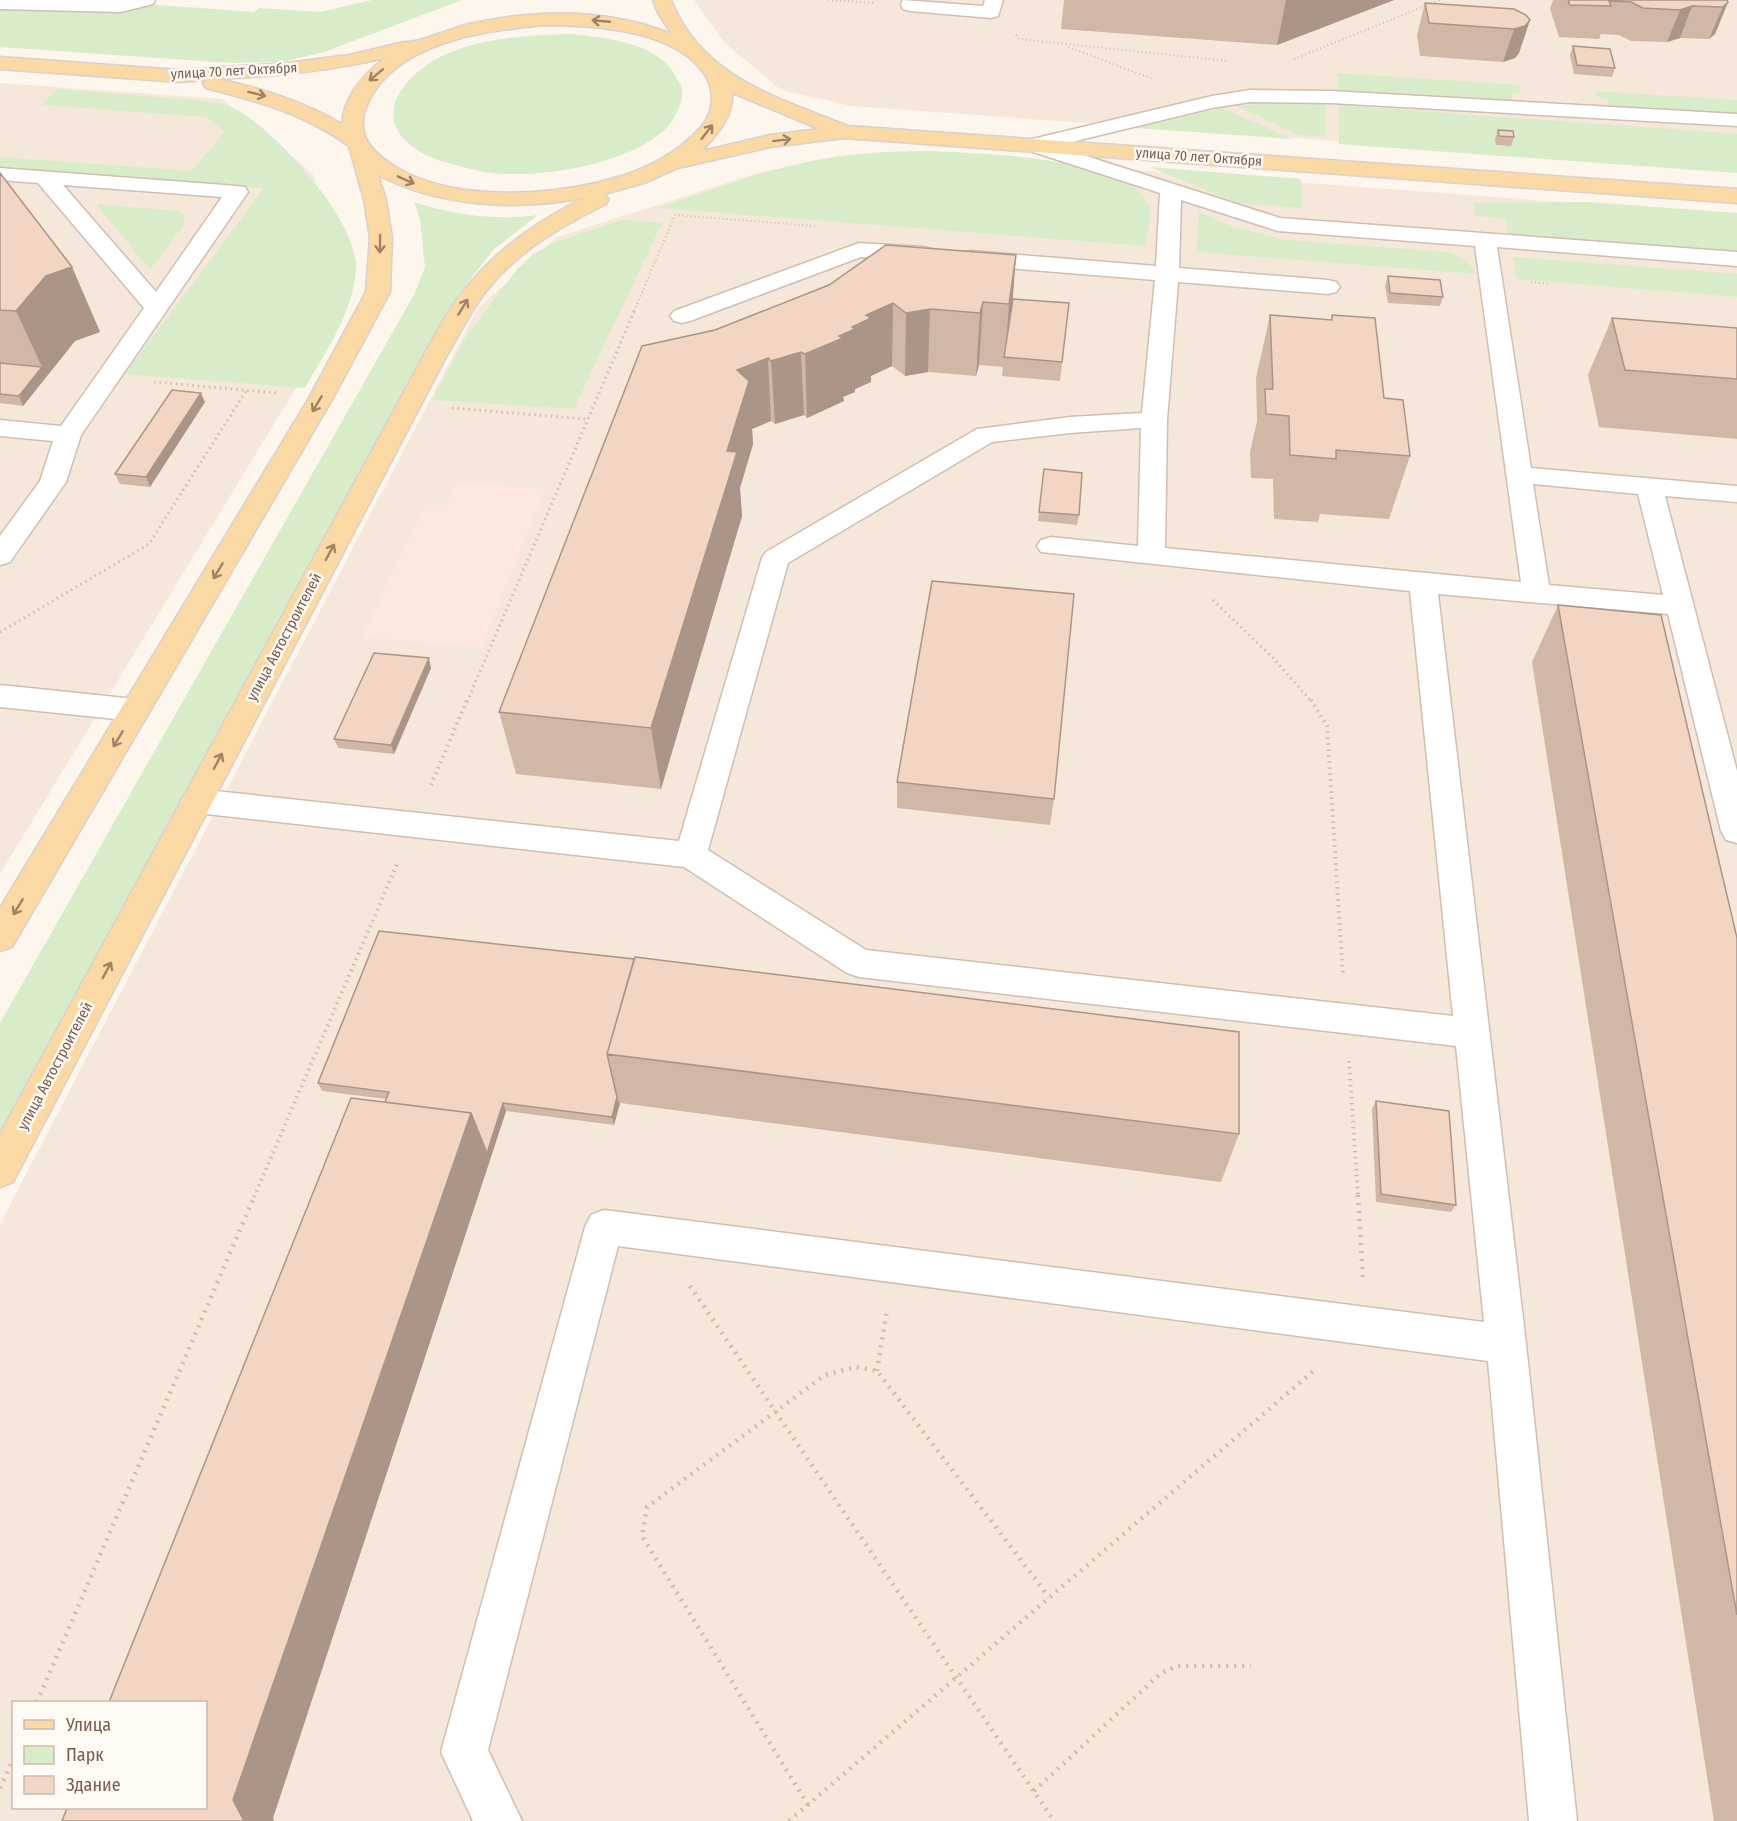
<svg xmlns="http://www.w3.org/2000/svg" width="1737" height="1821" font-family="'Fira Sans Condensed',sans-serif">
	<rect width="100%" height="100%" fill="#fdf6ec"/>
	<!-- residential -->
	<path fill="#f5e8da" fill-rule="evenodd" d="M 694,0 L 1737,0 L 1737,170 L 851,106 L 781,90 L 724,42 Z
		M 0,83 L 222,99 L 313,174 L 349,301 L 0,874 Z
		M 905,153 L 1737,215 L 1737,1821 L 0,1821 L 0,1224 L 478,308 L 557,237 L 764,171 ZM 14,1702 L 206,1702 L 206,1808 L 14,1808 Z"/>
	<!-- commercial -->
	<path fill="#fde8e0" d="M 456,482 L 545,489 L 481,648 L 362,637 L 426,503 L 445,505 Z"/>
	<!-- green -->
	<path fill="#d8ecc9" d="M 372,0 L 462,0 L 324,52 L 282,62 L 231,63 L 0,47 L 0,8 L 145,4 L 254,12 L 259,8 L 320,12 Z
		M 571,34 C 605,38 659,42 676,77 C 681,85 683,89 682,98 C 678,113 671,126 658,135 C 619,167 523,182 475,170 C 452,164 426,159 408,143 C 372,110 410,72 442,56 C 483,37 528,35 571,34 Z
		M 1337,73 L 1519,85 L 1521,93 L 1511,93 L 1513,103 L 1339,91 Z
		M 57,89 L 215,102 C 224,105 234,107 241,112 C 280,136 360,223 356,271 C 352,314 326,351 305,388 L 125,374 L 264,188 L 0,169 L 0,157 L 191,171 L 225,132 L 207,117 L 42,105 Z
		M 1595,91 L 1737,100 L 1737,118 L 1610,109 L 1607,98 L 1597,97 Z
		M 1275,103 L 1325,104 L 1325,136 L 1299,135 L 1236,106 Z
		M 1339,105 L 1737,134 L 1737,173 L 1339,144 Z
		M 1222,108 L 1292,139 L 1135,128 Z
		M 933,151 C 977,154 1139,156 1150,210 C 1152,220 1146,236 1145,246 L 658,208 C 717,189 779,164 841,156 C 872,152 902,151 933,151 Z
		M 1150,167 L 1301,179 L 1302,208 L 1237,203 Z
		M 414,202 C 454,215 496,221 538,215 L 493,250 L 459,294 L 0,1140 L 0,1023 L 415,293 L 425,267 L 420,219 Z
		M 1590,202 L 1737,213 L 1737,253 L 1508,235 L 1506,219 L 1475,216 L 1474,203 Z
		M 96,204 L 177,211 L 183,214 L 185,219 L 183,226 L 150,270 Z
		M 1199,212 L 1234,227 L 1286,240 L 1447,252 C 1460,256 1470,262 1477,274 L 1196,252 Z
		M 622,220 L 662,223 L 574,409 L 432,400 L 466,337 L 517,269 L 533,254 L 558,241 Z
		M 1513,257 L 1737,274 L 1737,297 L 1517,279 Z"/>
	<g fill="none" stroke-linecap="round" stroke-linejoin="round">
		<!-- minor casing -->
		<g stroke="#d1beb0" stroke-width="3">
			<path id="minor" d="M 0,0 L 155,0 L 153,4 L 121,12 L 0,9 Z
				M 903,0 L 983,6 L 985,0 L 1003,0 L 998,16 L 991,18 L 910,11 L 903,9 L 901,5 Z
				M 1250,90 L 1331,91 L 1737,114 L 1737,126 L 1331,103 L 1250,102 L 1212,108 L 1055,146 L 1280,218 L 1737,252 L 1737,266 L 1497,247 L 1531,468 L 1737,486 L 1737,502 L 1665,496 L 1737,771 L 1737,843 L 1726,840 L 1721,831 L 1668,614 L 1438,594 L 1526,1344 L 1577,1821 L 1529,1821 L 1488,1361 L 618,1246 L 488,1750 L 522,1821 L 473,1821 L 441,1752 L 585,1227 L 591,1215 L 604,1210 L 1484,1322 L 1456,1046 L 859,977 L 847,973 L 684,867 L 197,813 L 186,809 L 181,801 L 186,793 L 197,789 L 679,841 L 762,558 L 766,552 L 977,429 L 1070,417 L 1142,413 L 1155,280 L 971,265 L 963,263 L 960,258 L 963,253 L 971,251 L 1156,266 L 1160,193 L 1024,149 L 1021,145 L 1024,141 L 1212,96 ZM 1181,200 L 1278,231 L 1475,246 L 1521,582 L 1165,548 L 1167,420 L 1178,282 L 1328,294 L 1336,292 L 1340,287 L 1336,282 L 1328,280 L 1179,268 ZM 1141,428 L 1138,546 L 1051,537 L 1041,540 L 1037,546 L 1041,552 L 1410,591 L 1453,1016 L 866,950 L 708,850 L 788,563 L 992,442 L 1070,433 ZM 1533,484 L 1638,494 L 1663,595 L 1549,585 Z
				M 0,168 L 237,186 L 245,187 L 248,192 L 81,435 L 66,482 L 10,562 L 0,565 L 0,536 L 40,481 L 53,441 L 0,436 L 0,420 L 61,426 L 144,308 L 38,183 L 0,180 ZM 63,185 L 222,197 L 156,292 Z
				M 859,243 L 923,247 L 931,249 L 934,254 L 931,259 L 923,261 L 861,257 L 690,321 L 682,323 L 674,321 L 670,316 L 674,311 Z
				M 0,685 L 135,699 L 146,702 L 150,710 L 146,718 L 135,721 L 0,707 Z"/>
		</g>
		<!-- major casing -->
		<g stroke="#dad1cd" stroke-width="3">
			<path id="major" d="M 653,0 L 671,0 C 701,77 778,98 848,126 L 1737,189 L 1737,203 L 844,138 L 771,147 L 678,168 L 647,182 L 604,194 L 609,199 L 606,204 C 562,226 518,251 487,290 C 471,310 459,335 446,357 L 13,1182 L 0,1187 L 0,1134 L 442,322 C 476,265 524,228 583,198 C 515,211 440,207 378,175 L 386,200 L 392,238 L 390,292 L 333,398 L 12,947 L 0,951 L 0,908 L 309,398 L 366,292 L 370,238 L 364,200 L 349,146 C 303,113 260,102 206,88 L 203,84 L 206,80 L 179,82 L 0,69 L 0,57 L 179,70 L 287,63 L 349,55 L 404,42 C 414,45 455,27 469,24 C 537,9 607,8 672,34 L 658,13 ZM 544,25 C 590,25 665,29 698,66 C 715,84 717,108 701,127 C 675,156 641,172 604,181 C 537,198 426,203 374,150 C 356,131 362,109 376,89 C 410,40 490,30 544,25 ZM 385,58 C 364,74 344,96 342,124 C 302,101 263,89 219,79 C 275,76 330,71 385,58 ZM 732,92 L 735,94 L 819,129 L 771,135 L 702,151 C 717,134 734,117 732,92 Z"/>
		</g>
		<!-- path-far3 -->
		<path stroke="#d9b8a5" stroke-width="2" stroke-dasharray="1 3" stroke-linecap="butt" d="M 828,0 L 875,3
			M 1016,35 L 1019,39 L 1228,61
			M 1068,47 L 1153,79
			M 1294,59 L 1440,0
			M 1531,282 L 1551,284
			M 634,311 L 675,215 L 815,226"/>
		<!-- path-far2 -->
		<path stroke="#d9b8a5" stroke-width="3" stroke-dasharray="1.5 4" stroke-linecap="butt" d="M 154,382 L 278,393
			M 452,408 L 585,419
			M 1213,600 L 1275,660 L 1312,702
			M 0,632 L 149,544 L 246,391
			M 467,702 L 635,309"/>
		<!-- path-far1 -->
		<path stroke="#d9b8a5" stroke-width="4" stroke-dasharray="1.5 4.5" stroke-linecap="butt" d="M 1311,700 L 1327,726 L 1343,976
			M 431,785 L 467,700
			M 1349,1061 L 1358,1197
			M 254,1197 L 397,864"/>
		<!-- path -->
		<path stroke="#d9b8a5" stroke-width="4.5" stroke-dasharray="2 6" stroke-linecap="butt" d="M 1358,1195 L 1363,1278
			M 690,1286 L 1054,1821
			M 877,1371 L 887,1310
			M 37,1702 L 255,1195
			M 0,1788 L 14,1757
			M 1034,1791 L 1161,1673 L 1178,1666 L 1251,1666
			M 808,1805 L 642,1536 L 647,1507 L 825,1375 L 856,1367 L 877,1371 L 1049,1597
			M 789,1821 L 1317,1368"/>
		<!-- minor -->
		<use href="#minor" fill="#fff" fill-rule="evenodd"/>
		<!-- major -->
		<use href="#major" fill="#fbd9a5" fill-rule="evenodd"/>
	</g>
	<!-- wall -->
	<path fill="#d1b7a8" d="M 1064,0 L 1394,0 L 1277,45 L 1061,29 Z
		M 1553,0 L 1727,0 L 1728,2 L 1715,34 L 1709,39 L 1680,38 L 1667,42 L 1631,41 L 1619,35 L 1601,34 L 1599,39 L 1559,37 L 1550,9 Z
		M 1425,3 L 1530,20 L 1519,53 L 1515,58 L 1503,62 L 1420,56 L 1417,35 Z
		M 1573,46 L 1615,68 L 1612,77 L 1574,74 L 1570,55 Z
		M 1498,130 L 1514,137 L 1511,146 L 1496,145 L 1495,139 Z
		M 0,173 L 72,267 L 100,332 L 75,341 L 23,406 L 0,403 Z
		M 1016,255 L 1013,299 L 1069,303 L 1060,381 L 1002,376 L 1003,367 L 979,365 L 976,376 L 928,372 L 905,376 L 892,366 L 871,376 L 871,382 L 855,389 L 855,392 L 843,397 L 844,401 L 807,418 L 804,415 L 775,424 L 771,421 L 752,429 L 753,444 L 740,488 L 742,516 L 661,789 L 516,774 L 499,712 L 715,330 L 829,285 Z
		M 1388,276 L 1443,297 L 1440,306 L 1388,303 L 1385,286 Z
		M 1270,315 L 1331,320 L 1332,315 L 1384,398 L 1410,456 L 1389,519 L 1320,514 L 1318,522 L 1274,519 L 1273,479 L 1251,478 L 1250,452 L 1257,421 L 1256,378 Z
		M 1612,318 L 1737,328 L 1737,439 L 1599,427 L 1588,375 Z
		M 205,402 L 150,487 L 120,484 L 115,474 Z
		M 1044,469 L 1079,515 L 1077,525 L 1038,521 Z
		M 1558,605 L 1737,938 L 1737,1821 L 1714,1821 L 1532,662 Z
		M 431,668 L 394,754 L 338,748 L 334,739 Z
		M 897,782 L 1054,799 L 1050,825 L 897,808 Z
		M 379,931 L 1239,1134 L 1221,1182 L 620,1103 L 614,1125 L 506,1111 L 273,1818 L 274,1821 L 62,1821 L 386,1099 L 322,1091 L 318,1083 Z
		M 1376,1101 L 1456,1205 L 1451,1212 L 1376,1202 L 1372,1109 Z"/>
	<!-- shaded-wall -->
	<path fill="#aa9588" d="M 1286,0 L 1394,0 L 1277,45 Z
		M 1728,2 L 1715,34 L 1709,39 L 1723,7 Z
		M 1692,6 L 1680,38 L 1667,42 L 1680,10 Z
		M 1530,20 L 1519,53 L 1515,58 L 1503,62 L 1514,29 Z
		M 1016,255 L 1011,317 L 1005,357 L 1009,304 Z
		M 72,267 L 100,332 L 75,341 L 23,406 L 19,396 L 42,367 L 16,311 L 46,276 Z
		M 983,302 L 979,365 L 976,376 L 980,313 Z
		M 893,303 L 892,366 L 871,376 L 871,382 L 855,389 L 855,392 L 843,397 L 844,401 L 807,418 L 805,354 L 852,327 L 866,315 Z
		M 930,309 L 928,372 L 905,376 L 906,313 Z
		M 801,352 L 804,415 L 775,424 L 771,361 Z
		M 768,358 L 771,421 L 752,429 L 753,444 L 740,488 L 742,516 L 661,789 L 651,728 L 727,451 L 737,370 Z
		M 201,393 L 205,402 L 150,487 L 146,477 Z
		M 429,658 L 431,668 L 394,754 L 391,745 Z
		M 617,1097 L 619,1103 L 620,1103 L 614,1125 L 612,1117 Z
		M 503,1103 L 506,1111 L 490,1160 L 273,1818 L 274,1821 L 244,1821 L 233,1800 L 471,1113 Z"/>
	<!-- building -->
	<path fill="#f3d5c3" stroke="#aa9588" stroke-width="1.5" d="M 1568,0 L 1727,0 L 1728,2 L 1723,7 L 1692,6 L 1680,10 L 1643,8 L 1631,2 L 1609,1 L 1611,6 L 1570,5 Z
		M 1425,3 L 1514,9 L 1526,15 L 1530,20 L 1525,26 L 1514,29 L 1429,23 Z
		M 1573,46 L 1610,49 L 1615,68 L 1577,65 Z
		M 1498,130 L 1513,131 L 1514,137 L 1499,136 Z
		M 0,173 L 72,267 L 46,276 L 16,311 L 0,310 Z
		M 886,245 L 1016,255 L 1009,304 L 983,302 L 980,313 L 930,309 L 906,313 L 893,303 L 866,315 L 871,318 L 852,327 L 855,329 L 839,336 L 843,338 L 805,354 L 801,352 L 771,361 L 768,358 L 737,370 L 749,381 L 727,451 L 737,452 L 651,728 L 499,712 L 642,346 L 715,330 L 829,285 Z
		M 1388,276 L 1440,280 L 1443,297 L 1390,293 Z
		M 1013,299 L 1069,303 L 1062,362 L 1004,357 Z
		M 1270,315 L 1332,320 L 1332,315 L 1375,318 L 1384,398 L 1403,400 L 1410,456 L 1336,450 L 1336,459 L 1290,455 L 1289,416 L 1266,414 L 1265,389 L 1273,389 Z
		M 1612,318 L 1737,328 L 1737,379 L 1625,370 Z
		M 0,363 L 42,367 L 19,396 L 0,394 Z
		M 172,390 L 201,393 L 146,477 L 115,474 Z
		M 1044,469 L 1082,473 L 1079,515 L 1039,512 Z
		M 932,581 L 1074,594 L 1054,799 L 897,782 Z
		M 1558,605 L 1661,615 L 1737,938 L 1737,1615 Z
		M 374,653 L 429,658 L 391,745 L 334,739 Z
		M 379,931 L 634,959 L 607,1054 L 617,1097 L 612,1117 L 503,1103 L 487,1153 L 471,1113 L 385,1102 L 389,1092 L 318,1083 Z
		M 635,957 L 1239,1032 L 1239,1134 L 607,1054 Z
		M 351,1098 L 471,1113 L 233,1800 L 244,1821 L 62,1821 L 67,1808 L 206,1808 L 206,1702 L 109,1702 Z
		M 1376,1101 L 1449,1111 L 1456,1205 L 1381,1194 Z"/>
	<!-- one-way arrows -->
	<defs><path id="oneway-shaft" d="M-6 0H5M1.5-3L5.5 0L1.5 3" fill="none" stroke-width="1.6" stroke-linecap="round" stroke-linejoin="round" transform="scale(1.5)"/></defs>
	<g stroke="#a18267">
		<use href="#oneway-shaft" transform="translate(601 21) rotate(-175)"/>
		<use href="#oneway-shaft" transform="translate(376 75) rotate(140)"/>
		<use href="#oneway-shaft" transform="translate(257 94) rotate(14)"/>
		<use href="#oneway-shaft" transform="translate(707 132) rotate(-52)"/>
		<use href="#oneway-shaft" transform="translate(782 140) rotate(-7)"/>
		<use href="#oneway-shaft" transform="translate(406 180) rotate(24)"/>
		<use href="#oneway-shaft" transform="translate(380 244) rotate(91)"/>
		<use href="#oneway-shaft" transform="translate(463 307) rotate(-59)"/>
		<use href="#oneway-shaft" transform="translate(317 404) rotate(121)"/>
		<use href="#oneway-shaft" transform="translate(330 552) rotate(-62)"/>
		<use href="#oneway-shaft" transform="translate(218 571) rotate(121)"/>
		<use href="#oneway-shaft" transform="translate(118 739) rotate(121)"/>
		<use href="#oneway-shaft" transform="translate(218 761) rotate(-62)"/>
		<use href="#oneway-shaft" transform="translate(18 907) rotate(121)"/>
		<use href="#oneway-shaft" transform="translate(107 970) rotate(-62)"/>
	</g>
	<g text-anchor="middle" dominant-baseline="central" stroke-width="5" stroke-linejoin="round" paint-order="stroke">
		<!-- far-street labels -->
		<g font-size="14" fill="#7a5c4d" stroke="#fffaf3">
			<text transform="translate(234 71) rotate(-3)">улица 70 лет Октября</text>
			<text transform="translate(1199 157) rotate(4)">улица 70 лет Октября</text>
		</g>
		<!-- street labels -->
		<g font-size="15" fill="#7a5c4d" stroke="#fffaf3">
			<text transform="translate(284 637) rotate(-62)">улица Автостроителей</text>
			<text transform="translate(55 1066) rotate(-62)">улица Автостроителей</text>
		</g>
	</g>
	<!-- legend -->
	<rect x="12" y="1701" width="195" height="108" fill="#fffaf3" stroke="#cabbb1" stroke-width="1.5"/>
	<rect x="24" y="1720" width="30" height="9" fill="#fbd9a5" stroke="#cabbb1" stroke-width="1.5"/>
	<text x="66" y="1731" font-size="18" fill="#7a5c4d">Улица</text>
	<rect x="24" y="1746" width="30" height="18" fill="#d8ecc9" stroke="#cabbb1" stroke-width="1.5"/>
	<text x="66" y="1761" font-size="18" fill="#7a5c4d">Парк</text>
	<rect x="24" y="1776" width="30" height="18" fill="#f3d5c3" stroke="#cabbb1" stroke-width="1.5"/>
	<text x="66" y="1791" font-size="18" fill="#7a5c4d">Здание</text>
</svg>
